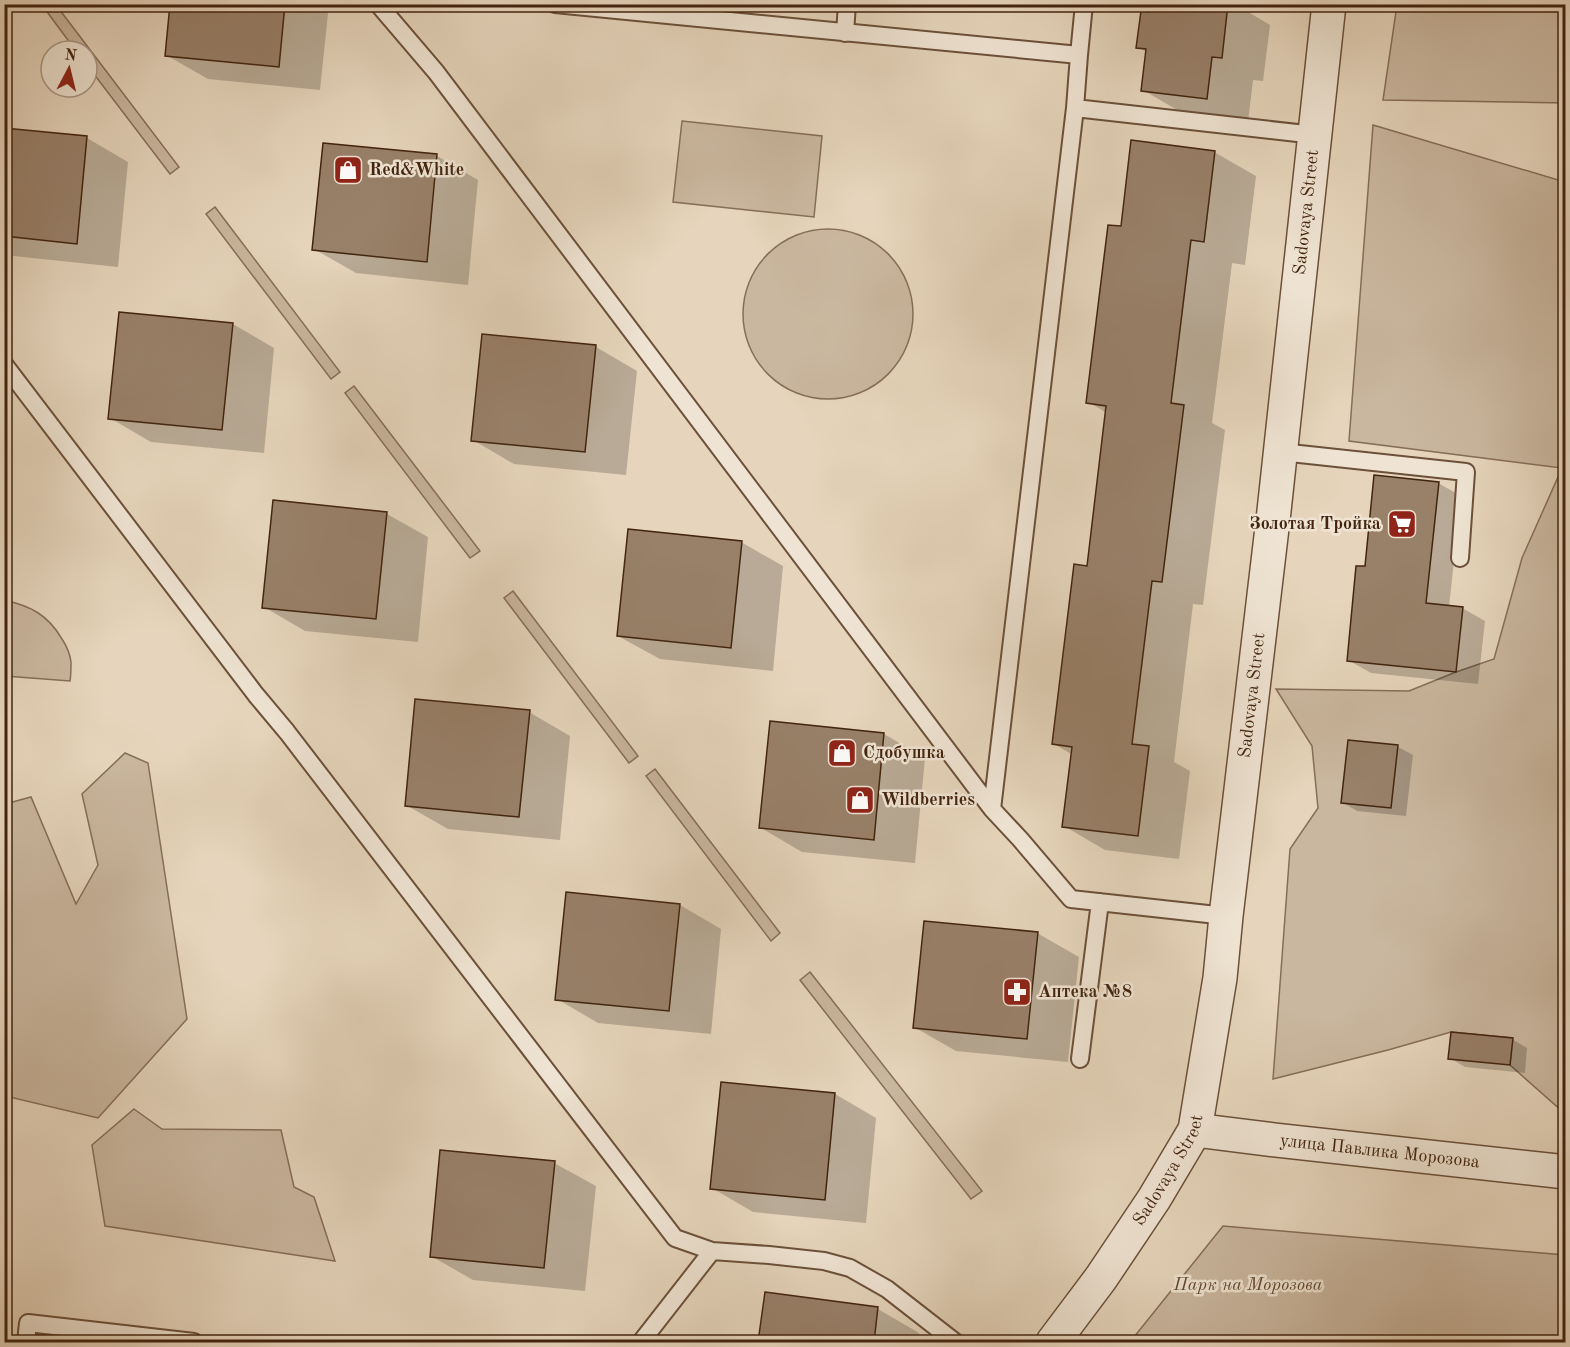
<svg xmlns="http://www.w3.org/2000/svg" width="1570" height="1347" font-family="'Old Standard TT',serif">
	<rect width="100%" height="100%" fill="#e6d5bc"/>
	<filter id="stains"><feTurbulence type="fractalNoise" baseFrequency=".00333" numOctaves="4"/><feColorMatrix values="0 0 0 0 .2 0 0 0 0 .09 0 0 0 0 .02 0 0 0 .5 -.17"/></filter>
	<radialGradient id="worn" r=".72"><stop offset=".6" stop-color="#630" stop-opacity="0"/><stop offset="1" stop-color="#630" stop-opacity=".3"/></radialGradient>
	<!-- green -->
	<path fill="#cab79f" stroke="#866e57" stroke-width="1.5" d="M 51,4 L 56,5 L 179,167 L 170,174 L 87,65 L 87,51 L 76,51 L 45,9 Z
		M 1397,5 L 1565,5 L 1565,103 L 1383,100 Z
		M 682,121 L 822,136 L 814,217 L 673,202 Z
		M 1373,125 L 1565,182 L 1565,1112 L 1562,1111 L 1510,1065 L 1512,1038 L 1451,1032 L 1388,1050 L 1273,1079 L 1290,849 L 1318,808 L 1312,746 L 1276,689 L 1409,691 L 1456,672 L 1494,659 L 1522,558 L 1562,468 L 1349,441 Z
		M 215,207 L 340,372 L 331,379 L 206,214 Z
		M743 314a85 85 0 1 1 170 0a85 85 0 1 1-170 0Z
		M 354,386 L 480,551 L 470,558 L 345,393 Z
		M 513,591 L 638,756 L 629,763 L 504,598 Z
		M 4,600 C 31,606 48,615 62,639 C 66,645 70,654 71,662 C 71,668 71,675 70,681 L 5,676 Z
		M 125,753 L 148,763 L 187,1019 L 98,1118 L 5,1096 L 5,804 L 31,797 L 76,904 L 98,865 L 82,794 Z
		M 655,769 L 780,933 L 771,941 L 646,776 Z
		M 810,972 L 982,1191 L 971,1199 L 800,980 Z
		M 134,1109 L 162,1129 L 281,1130 L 294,1187 L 314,1197 L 335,1261 L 105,1226 L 92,1145 Z
		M 1223,1226 L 1565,1255 L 1565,1342 L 1130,1342 Z"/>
	<!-- shadow -->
	<path fill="#0003" d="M 171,4 L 329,4 L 320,90 L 208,79 L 166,55 Z
		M 994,4 L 1014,4 L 1013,7 Z
		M 1131,4 L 1251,4 L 1250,13 L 1270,25 L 1263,81 L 1253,80 L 1248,122 L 1184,114 L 1143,90 L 1147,52 L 1138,47 L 1142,11 Z
		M 4,130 L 87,138 L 128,162 L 118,267 L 4,255 Z
		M 1214,152 L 1256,176 L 1245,265 L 1232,263 L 1212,423 L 1225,430 L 1203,605 L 1193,604 L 1174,762 L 1190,771 L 1179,859 L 1105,850 L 1064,826 L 1073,755 L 1054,744 L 1088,567 L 1107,413 L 1088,402 L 1122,228 Z
		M 437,156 L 478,180 L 468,285 L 356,273 L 314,249 Z
		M 233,324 L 274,348 L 264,453 L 151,442 L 110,418 Z
		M 596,347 L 637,371 L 626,475 L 514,464 L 473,440 Z
		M 1438,483 L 1461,496 L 1449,607 L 1462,608 L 1485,621 L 1478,684 L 1371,673 L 1348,660 Z
		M 387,514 L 428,537 L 418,642 L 305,631 L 264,607 Z
		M 741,542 L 783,566 L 773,671 L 660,659 L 618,636 Z
		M 529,712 L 570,736 L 560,840 L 448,829 L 406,805 Z
		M 884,734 L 925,758 L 915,863 L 802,852 L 761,828 Z
		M 1349,741 L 1398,747 L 1413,755 L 1406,816 L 1357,811 L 1342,802 Z
		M 680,905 L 721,929 L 711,1034 L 598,1023 L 557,999 Z
		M 1037,933 L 1079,957 L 1068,1062 L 956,1051 L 914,1027 Z
		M 1512,1039 L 1527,1048 L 1525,1073 L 1465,1067 L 1450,1058 Z
		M 835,1094 L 876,1118 L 866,1223 L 753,1212 L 712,1188 Z
		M 554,1163 L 596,1186 L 585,1291 L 473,1280 L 431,1256 Z
		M 767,1293 L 878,1309 L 919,1333 L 918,1342 L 760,1342 Z"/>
	<!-- building -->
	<path fill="#988069" stroke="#43240f" stroke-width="1.5" d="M 170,4 L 285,4 L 279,67 L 165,56 Z
		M 1150,4 L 1228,4 L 1222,58 L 1212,57 L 1207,99 L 1141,91 L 1146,49 L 1136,48 L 1141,11 L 1150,12 Z
		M 4,128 L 87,136 L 77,244 L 4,236 Z
		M 1131,140 L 1215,151 L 1204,242 L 1191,240 L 1171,403 L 1184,405 L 1162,582 L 1152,581 L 1132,744 L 1149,746 L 1138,836 L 1062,827 L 1072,747 L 1052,744 L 1074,564 L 1087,566 L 1106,406 L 1086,403 L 1108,225 L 1121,226 Z
		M 323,143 L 437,154 L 427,262 L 312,250 Z
		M 119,312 L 233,323 L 222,430 L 108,419 Z
		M 482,334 L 596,345 L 585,452 L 471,441 Z
		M 1374,475 L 1439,482 L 1426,603 L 1463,607 L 1456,672 L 1347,661 L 1356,566 L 1365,566 Z
		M 273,500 L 387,512 L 376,619 L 262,608 Z
		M 628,529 L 742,541 L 731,648 L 617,636 Z
		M 415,699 L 530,710 L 519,817 L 405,806 Z
		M 770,721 L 884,733 L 874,840 L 759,828 Z
		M 1348,740 L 1398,745 L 1391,808 L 1341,803 Z
		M 566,892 L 680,904 L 669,1011 L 555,1000 Z
		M 924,921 L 1038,932 L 1027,1039 L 913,1028 Z
		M 1451,1032 L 1513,1038 L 1510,1065 L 1448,1059 Z
		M 721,1082 L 835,1093 L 825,1200 L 710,1189 Z
		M 440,1150 L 555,1161 L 544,1268 L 430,1257 Z
		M 765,1292 L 878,1307 L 874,1342 L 758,1342 Z"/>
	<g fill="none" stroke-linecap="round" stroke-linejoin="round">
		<!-- service casing -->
		<g stroke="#6c503a" stroke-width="20">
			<path id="service" d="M 378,4 L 436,72 L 992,809 L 1020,839 L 1071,899 L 1226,916
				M 555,4 L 1079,55 L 1075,108
				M 845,33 L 847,4
				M 1079,55 L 1084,4
				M 4,364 L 256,695 L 287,732 L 675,1238 L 712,1251
				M 1281,452 L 1466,472 L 1460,558
				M 992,809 L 1075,108 L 1315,135
				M 1080,1059 L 1100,902
				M 26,1342 L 28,1323 L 194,1342
				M 641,1342 L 712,1251 L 769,1255 L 824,1261 L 850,1268 L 887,1289 L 955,1342"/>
		</g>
		<!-- tertiary casing -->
		<g stroke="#6c503a" stroke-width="36">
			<g id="tertiary">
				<path id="s1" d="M 1195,1130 L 1275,1140 L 1566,1172"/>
				<path id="s2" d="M 1053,1342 L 1101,1278 L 1154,1199 L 1195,1130 L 1220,978 L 1226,916 L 1274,511 L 1329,4"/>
			</g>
		</g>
		<!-- service -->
		<use href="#service" stroke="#efe4d3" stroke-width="16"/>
		<!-- tertiary -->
		<use href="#tertiary" stroke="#efe4d3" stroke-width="33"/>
	</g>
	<!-- icons -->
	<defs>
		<g id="shop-square" transform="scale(1.5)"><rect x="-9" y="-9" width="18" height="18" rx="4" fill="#8f2418" stroke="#efe4d3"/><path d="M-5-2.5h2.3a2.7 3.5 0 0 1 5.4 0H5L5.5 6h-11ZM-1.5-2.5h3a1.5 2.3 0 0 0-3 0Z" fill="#fff"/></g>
		<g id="supermarket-square" transform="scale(1.5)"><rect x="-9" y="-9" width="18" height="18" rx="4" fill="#8f2418" stroke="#efe4d3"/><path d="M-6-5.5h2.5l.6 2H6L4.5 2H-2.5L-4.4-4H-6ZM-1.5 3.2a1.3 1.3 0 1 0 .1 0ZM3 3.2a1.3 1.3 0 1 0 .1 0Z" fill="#fff"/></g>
		<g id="pharmacy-square" transform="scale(1.5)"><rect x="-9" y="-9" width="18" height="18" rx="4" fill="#8f2418" stroke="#efe4d3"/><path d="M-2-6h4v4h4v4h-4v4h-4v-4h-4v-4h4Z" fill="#fff"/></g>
	</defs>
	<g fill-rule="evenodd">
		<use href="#shop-square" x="348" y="170"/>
		<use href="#supermarket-square" x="1402" y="524"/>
		<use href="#shop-square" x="842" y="753"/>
		<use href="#shop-square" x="860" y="800"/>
		<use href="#pharmacy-square" x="1017" y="992"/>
	</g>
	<g text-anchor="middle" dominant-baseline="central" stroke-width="5" stroke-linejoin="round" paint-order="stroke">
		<!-- poi labels -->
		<g font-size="18" font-weight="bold" fill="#43240f" stroke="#efe4d3" text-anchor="start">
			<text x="369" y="170">Red&amp;White</text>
			<text x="1381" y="524" text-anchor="end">Золотая Тройка</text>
			<text x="863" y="753">Сдобушка</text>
			<text x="881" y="800">Wildberries</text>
			<text x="1038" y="992">Аптека №8</text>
		</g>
		<!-- street labels -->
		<g font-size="18" fill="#43240f" stroke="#efe4d3">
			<text stroke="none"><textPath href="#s2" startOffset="1180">Sadovaya Street</textPath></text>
			<text stroke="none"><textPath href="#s2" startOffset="694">Sadovaya Street</textPath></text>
			<text stroke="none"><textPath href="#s1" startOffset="186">улица Павлика Морозова</textPath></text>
			<text stroke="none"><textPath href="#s2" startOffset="208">Sadovaya Street</textPath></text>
		</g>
		<!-- park labels -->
		<g font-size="18" font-style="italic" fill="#654933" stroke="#efe4d3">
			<text x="1248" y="1285">Парк на Морозова</text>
		</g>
	</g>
	<!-- margin -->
	<rect width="1570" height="1347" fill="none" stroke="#e6d5bc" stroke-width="24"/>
	<rect x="6" y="6" width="1558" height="1335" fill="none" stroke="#43240f" stroke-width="3"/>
	<rect x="12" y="12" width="1546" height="1323" fill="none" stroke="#43240f" stroke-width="1.5"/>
	<!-- north arrow -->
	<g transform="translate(69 69) rotate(7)"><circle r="28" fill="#efe4d3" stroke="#aa9785" stroke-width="1.5"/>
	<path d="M0-4.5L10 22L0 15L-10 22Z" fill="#8f2418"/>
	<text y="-9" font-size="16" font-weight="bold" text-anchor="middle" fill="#43240f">N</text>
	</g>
	<rect width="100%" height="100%" filter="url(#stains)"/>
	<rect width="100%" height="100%" fill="url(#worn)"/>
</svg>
